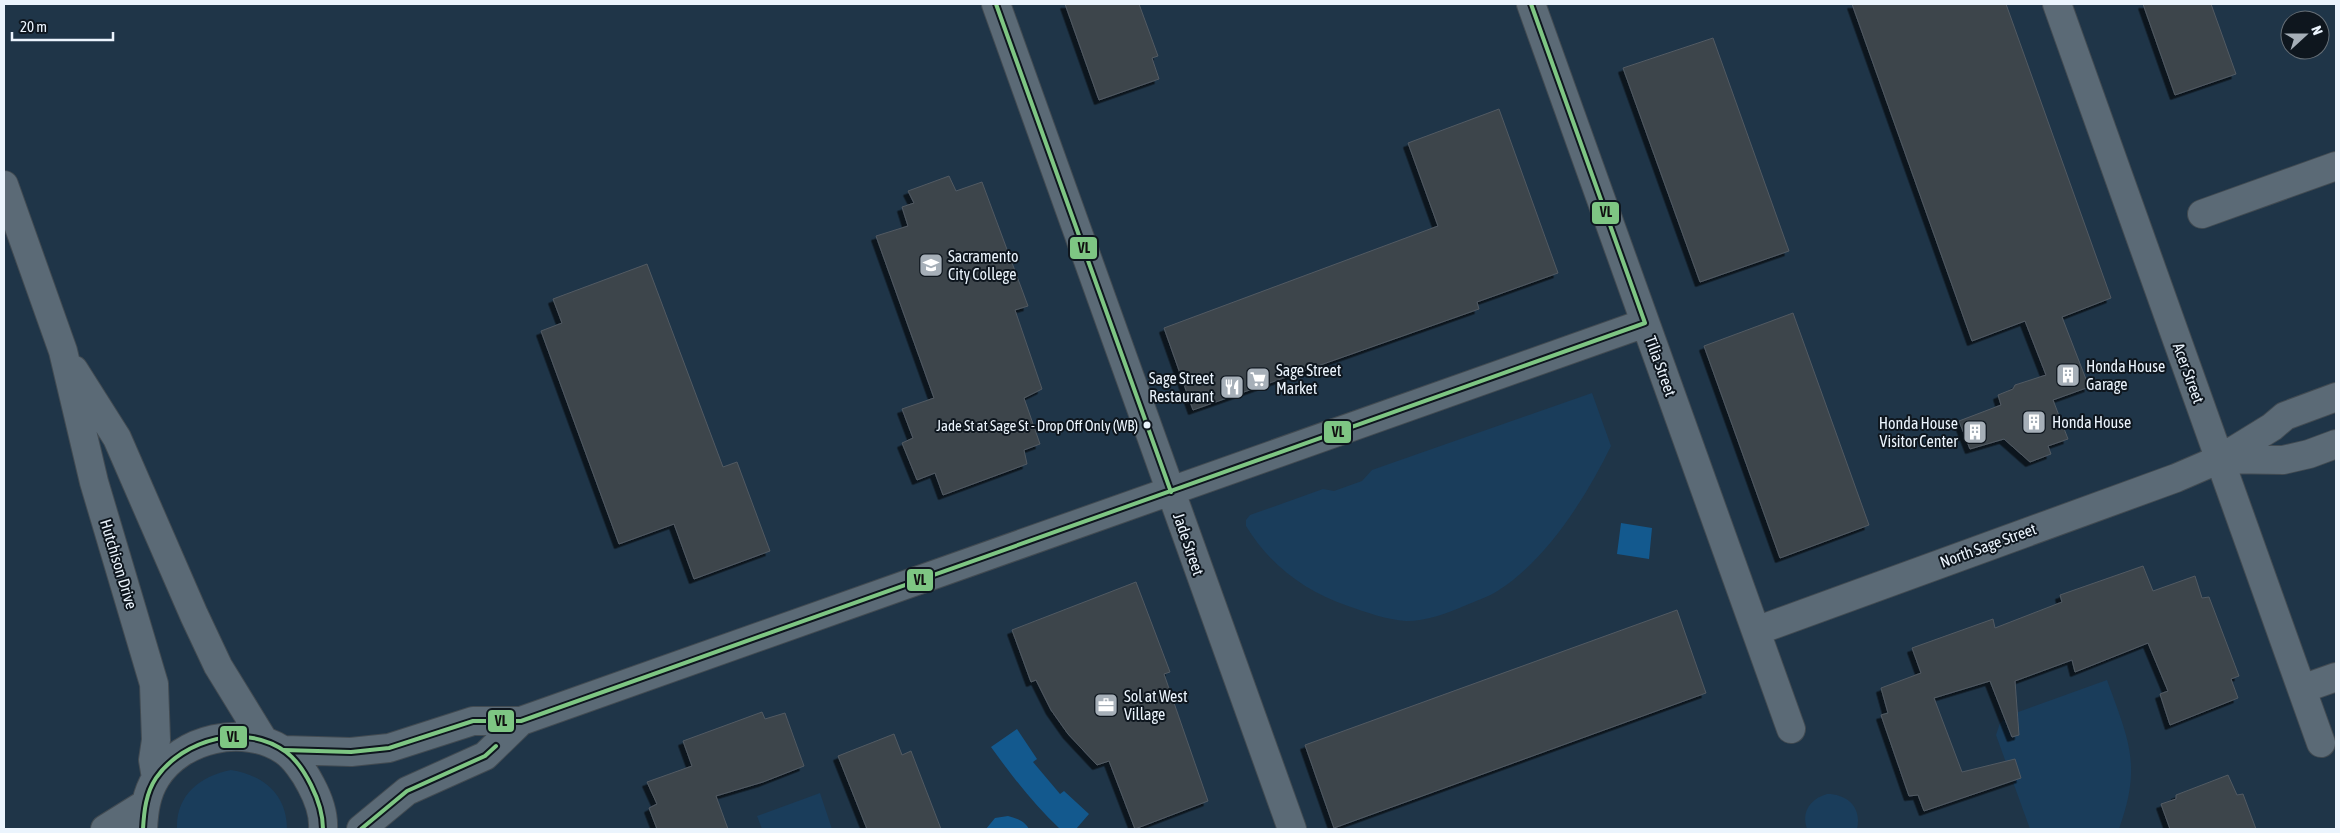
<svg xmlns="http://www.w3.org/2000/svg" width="2340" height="833" font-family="'Asap Condensed',sans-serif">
	<defs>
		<filter id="shadow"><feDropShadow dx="-4.5" dy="4.5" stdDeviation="0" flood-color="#0009"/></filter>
	</defs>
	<rect width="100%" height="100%" fill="#252f38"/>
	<!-- built -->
	<path fill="#1f3548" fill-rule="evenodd" d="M 4,4 L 2336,4 L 2336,829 L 4,829 ZM 2290,20 L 2320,20 L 2320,50 L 2290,50 Z"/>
	<!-- green -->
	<path fill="#1a3d5b" d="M 1592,393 L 1611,446 C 1586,497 1548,558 1499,590 C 1489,597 1475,601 1464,606 C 1445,614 1427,621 1406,621 C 1388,620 1365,612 1348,606 C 1304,591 1270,565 1246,526 L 1246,520 L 1250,515 L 1323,489 L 1334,491 L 1362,481 L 1372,470 Z
		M 2107,680 C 2129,741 2142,765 2119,829 L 2030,829 L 1996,735 L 2000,723 L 2010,715 Z
		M 231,770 C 263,775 287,794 287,829 L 177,829 C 176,795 200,776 231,770 Z
		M 820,793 L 832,829 L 762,829 L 757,816 Z
		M 1827,794 C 1848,794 1862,808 1857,829 L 1807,829 C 1801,812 1810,799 1827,794 Z"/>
	<!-- water -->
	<path fill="#13598e" d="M 1621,523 L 1652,528 L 1649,559 L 1617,554 Z
		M 1017,729 L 1037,759 L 1033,762 L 1060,794 L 1064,791 L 1089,814 L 1076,829 L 1060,829 C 1034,805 1012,776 991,747 Z
		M 1008,816 C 1016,818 1025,821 1029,829 L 986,829 L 995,818 Z"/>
	<!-- building -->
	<path fill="#3c454c" stroke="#525a62" filter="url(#shadow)" d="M 1065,4 L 1139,4 L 1158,56 L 1152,58 L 1159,79 L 1099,100 Z
		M 1852,4 L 2006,4 L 2111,298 L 2062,317 L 2089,387 L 2053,400 L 2068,439 L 2048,446 L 2051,454 L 2030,462 L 2004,439 L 1970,449 L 1959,421 L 2001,405 L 1998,395 L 2013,389 L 2015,385 L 2046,375 L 2025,321 L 1972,341 Z
		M 2143,4 L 2211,4 L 2236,74 L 2175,95 Z
		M 1713,38 L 1789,251 L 1700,282 L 1623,68 Z
		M 1499,109 L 1558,273 L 1477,302 L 1479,309 L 1193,410 L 1164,328 L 1438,226 L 1408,143 Z
		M 949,176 L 956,191 L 982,182 L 1028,306 L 1015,310 L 1042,389 L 1024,398 L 1040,444 L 1024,450 L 1027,464 L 943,495 L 935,473 L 917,480 L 902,443 L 913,438 L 902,409 L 934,398 L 876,236 L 908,226 L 902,207 L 914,203 L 908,191 Z
		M 647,264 L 723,467 L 737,462 L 770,551 L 694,579 L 674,524 L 619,544 L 541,331 L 562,323 L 553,299 Z
		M 1793,313 L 1869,525 L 1780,558 L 1704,346 Z
		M 2143,566 L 2153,591 L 2195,576 L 2202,598 L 2209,597 L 2239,676 L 2231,679 L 2238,698 L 2170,725 L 2160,694 L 2168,691 L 2148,643 L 2075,672 L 2072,660 L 2015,681 L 2019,735 L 2012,737 L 1990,681 L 1934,698 L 1962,772 L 2015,759 L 2021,778 L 1924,811 L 1918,795 L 1909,796 L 1881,715 L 1888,713 L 1881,688 L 1921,673 L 1912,648 L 1993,619 L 1995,628 L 2062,602 L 2060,595 Z
		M 1136,582 L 1170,672 L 1164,674 L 1208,801 L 1135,829 L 1109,761 L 1097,765 L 1068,734 L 1051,710 L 1036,680 L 1031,682 L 1012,630 Z
		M 1677,610 L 1706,693 L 1334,828 L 1305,745 Z
		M 762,712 L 765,719 L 785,713 L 804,766 L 763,782 L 716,796 L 728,829 L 657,829 L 649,808 L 657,804 L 647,782 L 692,766 L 683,741 Z
		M 894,734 L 902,755 L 911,751 L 941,829 L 867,829 L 838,756 Z
		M 2228,775 L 2237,795 L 2243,794 L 2256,829 L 2170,829 L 2161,804 L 2176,799 L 2176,795 Z"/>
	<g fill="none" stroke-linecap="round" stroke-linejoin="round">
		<!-- minor casing -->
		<g stroke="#424b52" stroke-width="30">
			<path id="minor" d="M 996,4 L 1292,829
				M 1531,4 L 1791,729
				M 2057,4 L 2321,743
				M 4,185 L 63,351 L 94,482 L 154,684 L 156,740 L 153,760 L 156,778
				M 2202,214 L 2336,166
				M 74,370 L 117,438 L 194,615 L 218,666 L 264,741
				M 2220,459 L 2283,460 L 2309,454 L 2336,444
				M 1756,631 L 2176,478 L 2220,459 L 2272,427 L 2285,416 L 2336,397
				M 2302,689 L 2336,677
				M 284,750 L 351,752 L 389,748 L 473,721 L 521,721 L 1645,323
				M 105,829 L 145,804
				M 143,829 C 144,811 146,794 156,778 C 181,738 243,724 283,750 C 294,757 305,773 311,785 C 318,798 324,814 323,829
				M 361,829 L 407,791 L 485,756 L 521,721"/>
		</g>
		<!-- minor -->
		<use href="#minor" stroke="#5b6a76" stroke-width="28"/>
		<!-- bus-1 casing -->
		<g stroke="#0e161e" stroke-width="8">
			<path id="bus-1" d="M 996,4 L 1171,492
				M 284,750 L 351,752 L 389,748 L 473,721 L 521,721 L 1645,323 L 1531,4
				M 143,829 C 144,811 146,793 156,778 C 183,739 246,722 286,752 C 297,760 305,773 311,785 C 318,799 323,813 323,829
				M 361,829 L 407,791 L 485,756 L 496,746"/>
		</g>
		<!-- bus-1 -->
		<use href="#bus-1" stroke="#7ec683" stroke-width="4"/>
	</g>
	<!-- icons -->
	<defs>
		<g id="university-square" transform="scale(1.25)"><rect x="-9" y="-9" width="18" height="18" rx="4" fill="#a6afb8" stroke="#0e161e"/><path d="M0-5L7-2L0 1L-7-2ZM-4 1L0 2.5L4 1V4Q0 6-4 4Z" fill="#fff"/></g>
		<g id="building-square" transform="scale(1.25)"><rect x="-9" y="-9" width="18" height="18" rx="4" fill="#a6afb8" stroke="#0e161e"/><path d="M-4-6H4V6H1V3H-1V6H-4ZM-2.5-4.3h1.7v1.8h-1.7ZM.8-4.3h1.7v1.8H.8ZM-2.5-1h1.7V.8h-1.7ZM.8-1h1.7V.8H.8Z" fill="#fff"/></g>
		<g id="supermarket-square" transform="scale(1.25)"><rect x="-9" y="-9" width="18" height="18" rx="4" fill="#a6afb8" stroke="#0e161e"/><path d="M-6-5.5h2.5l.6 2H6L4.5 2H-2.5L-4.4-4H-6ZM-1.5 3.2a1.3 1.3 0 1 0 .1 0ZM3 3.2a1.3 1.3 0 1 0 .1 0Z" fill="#fff"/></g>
		<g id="restaurant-square" transform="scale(1.25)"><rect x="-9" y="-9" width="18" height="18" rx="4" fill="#a6afb8" stroke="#0e161e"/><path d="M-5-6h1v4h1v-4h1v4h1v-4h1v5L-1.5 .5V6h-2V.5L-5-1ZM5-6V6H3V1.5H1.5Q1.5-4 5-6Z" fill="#fff"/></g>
		<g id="office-square" transform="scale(1.25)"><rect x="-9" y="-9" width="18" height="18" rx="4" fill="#a6afb8" stroke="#0e161e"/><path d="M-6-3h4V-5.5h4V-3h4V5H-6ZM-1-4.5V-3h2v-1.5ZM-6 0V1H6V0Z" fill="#fff"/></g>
	</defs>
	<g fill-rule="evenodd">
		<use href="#university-square" x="931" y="265"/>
		<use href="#building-square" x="2068" y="375"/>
		<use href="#supermarket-square" x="1258" y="379"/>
		<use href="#restaurant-square" x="1232" y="387"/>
		<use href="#building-square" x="2034" y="422"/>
		<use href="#building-square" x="1975" y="432"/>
		<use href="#office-square" x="1106" y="705"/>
	</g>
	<!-- markers -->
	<circle fill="#ebf4fd" stroke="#0e161e" stroke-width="2" cx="1147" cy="425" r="4.5"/>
	<g text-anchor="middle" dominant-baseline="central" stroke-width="4" stroke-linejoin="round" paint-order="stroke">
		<!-- bus labels -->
		<g font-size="15" fill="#ebf4fd" stroke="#0e161e" text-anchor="end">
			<text x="1138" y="425">Jade St at Sage St - Drop Off Only (WB)</text>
		</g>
		<!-- poi labels -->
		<g font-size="16" fill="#ebf4fd" stroke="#0e161e" text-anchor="start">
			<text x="948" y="256">Sacramento<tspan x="948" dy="18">City College</tspan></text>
			<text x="2086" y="366">Honda House<tspan x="2086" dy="18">Garage</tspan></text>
			<text x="1276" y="370">Sage Street<tspan x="1276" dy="18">Market</tspan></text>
			<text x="1214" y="378" text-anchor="end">Sage Street<tspan x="1214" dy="18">Restaurant</tspan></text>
			<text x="2052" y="422">Honda House</text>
			<text x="1958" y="423" text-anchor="end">Honda House<tspan x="1958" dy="18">Visitor Center</tspan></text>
			<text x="1124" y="696">Sol at West<tspan x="1124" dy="18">Village</tspan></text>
		</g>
		<!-- street labels -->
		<g font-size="16" fill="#ebf4fd" stroke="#0e161e">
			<text transform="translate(1661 366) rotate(70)">Tilia Street</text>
			<text transform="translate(2189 373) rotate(70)">Acer Street</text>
			<text transform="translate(1189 544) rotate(71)">Jade Street</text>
			<text transform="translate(1988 545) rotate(-20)">North Sage Street</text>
			<text transform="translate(119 564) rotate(73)">Hutchison Drive</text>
		</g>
	</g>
	<g stroke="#0e161e" stroke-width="2">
		<rect x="1591" y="201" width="29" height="24" rx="5" fill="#7ec683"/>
		<rect x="1069" y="236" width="29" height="24" rx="5" fill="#7ec683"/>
		<rect x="1323" y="420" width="29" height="24" rx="5" fill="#7ec683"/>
		<rect x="906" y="568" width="28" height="24" rx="5" fill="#7ec683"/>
		<rect x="487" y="709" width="28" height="24" rx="5" fill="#7ec683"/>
		<rect x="219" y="725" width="29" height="24" rx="5" fill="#7ec683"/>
	</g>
	<g font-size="14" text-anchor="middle" font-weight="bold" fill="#111">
		<text x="1606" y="217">VL</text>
		<text x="1084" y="253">VL</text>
		<text x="1338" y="437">VL</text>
		<text x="920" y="585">VL</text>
		<text x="501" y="726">VL</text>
		<text x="233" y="742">VL</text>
	</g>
	<!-- border -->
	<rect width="2340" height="833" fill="none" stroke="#ebf4fd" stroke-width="10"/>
	<!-- north arrow -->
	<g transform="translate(2305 35) rotate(69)"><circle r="24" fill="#0e161e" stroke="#666f77"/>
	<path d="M0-4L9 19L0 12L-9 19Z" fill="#a6afb8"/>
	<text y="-8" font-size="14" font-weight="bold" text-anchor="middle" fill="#ebf4fd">N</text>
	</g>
	<!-- scale -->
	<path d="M12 32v8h101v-8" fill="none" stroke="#ebf4fd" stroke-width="2.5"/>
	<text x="20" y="32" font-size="15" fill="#ebf4fd" stroke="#0e161e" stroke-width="4" paint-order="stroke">20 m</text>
</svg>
